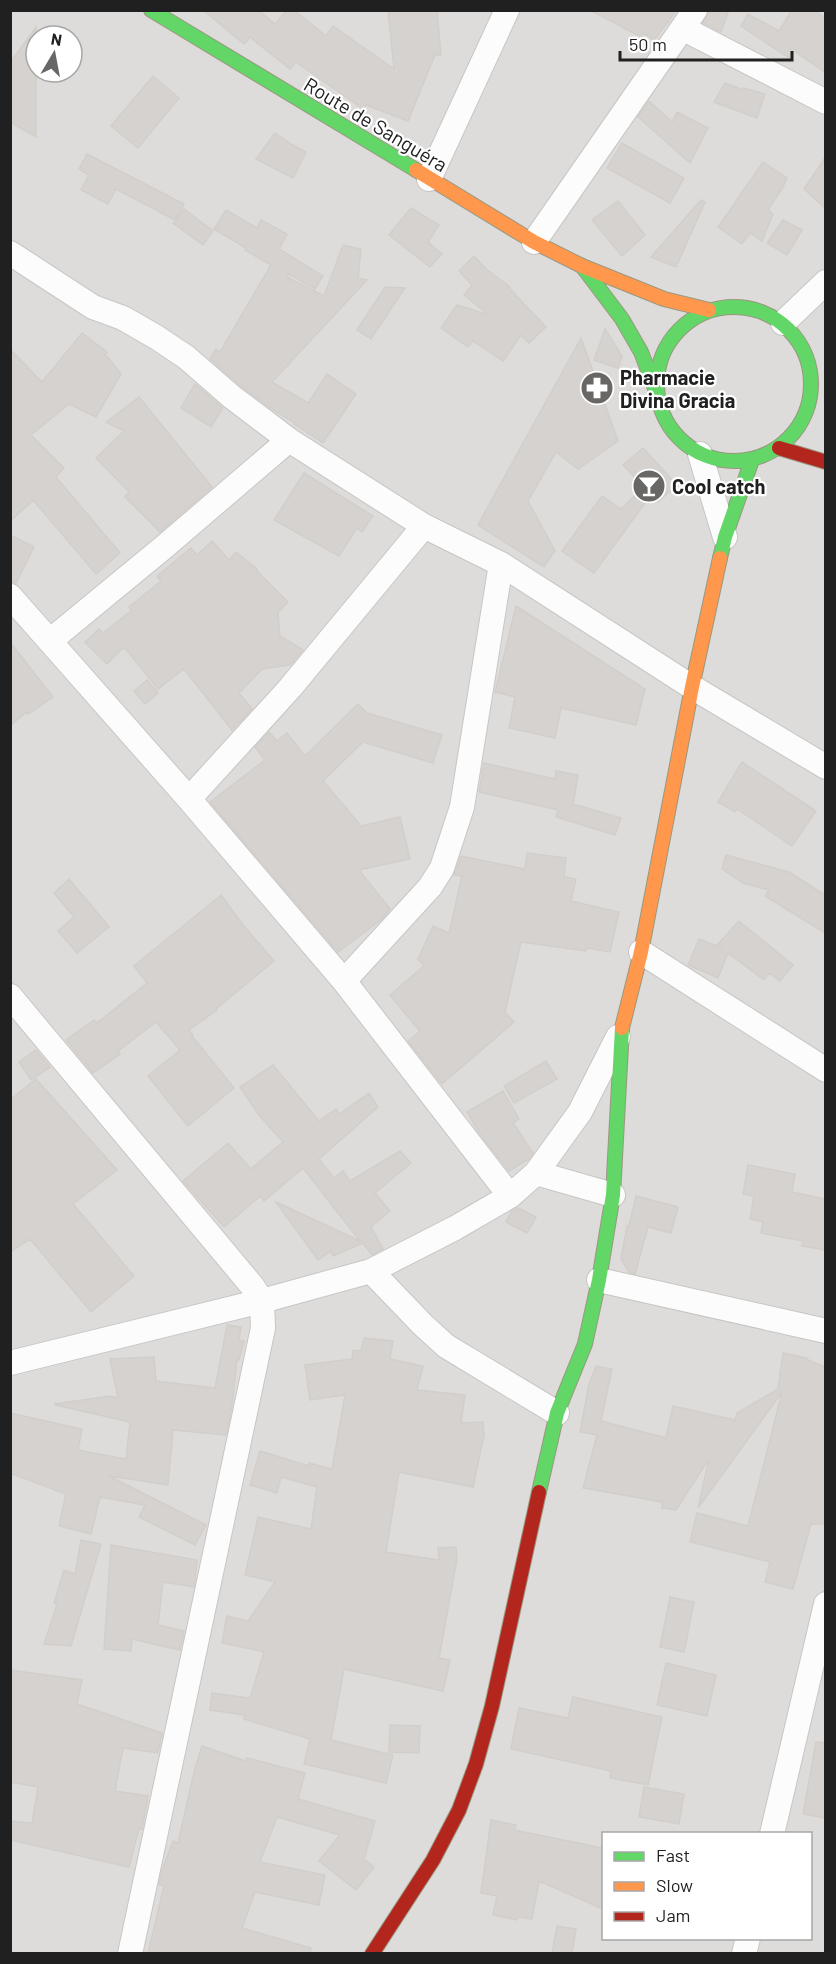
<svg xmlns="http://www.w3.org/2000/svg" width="836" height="1964" font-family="Barlow,sans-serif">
	<rect width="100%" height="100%" fill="#efece9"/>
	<!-- residential -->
	<path fill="#dedcda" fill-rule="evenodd" d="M 11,11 L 825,11 L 825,1953 L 11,1953 ZM 36,36 L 72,36 L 72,72 L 36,72 ZM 604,1834 L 810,1834 L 810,1938 L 604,1938 Z"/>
	<!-- building -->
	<path fill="#d5d2d0" stroke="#d2ceca" stroke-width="1.5" d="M 203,10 L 258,10 L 275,24 L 287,10 L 294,10 L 326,36 L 333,26 L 394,69 L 388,10 L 437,10 L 441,55 L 435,55 L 408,121 L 366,105 L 363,109 L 296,62 L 290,69 L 250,37 L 244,44 Z
		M 590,10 L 677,10 L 654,40 L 643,33 L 641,37 Z
		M 709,10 L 729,10 L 721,32 L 703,23 Z
		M 792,10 L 814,10 L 825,18 L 825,72 L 794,51 L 789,58 L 741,26 L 748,14 L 779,31 Z
		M 36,27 L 36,137 L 10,122 L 10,63 Z
		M 153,76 L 179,98 L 138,148 L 111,126 Z
		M 725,83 L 744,90 L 744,88 L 765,94 L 757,118 L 714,102 Z
		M 649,101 L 672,122 L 677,112 L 708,128 L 690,163 L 638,117 Z
		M 275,133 L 291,144 L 306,152 L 293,178 L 256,159 Z
		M 622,143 L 684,178 L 670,203 L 607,168 Z
		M 87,154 L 184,204 L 175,220 L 116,189 L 108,204 L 81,190 L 89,175 L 79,169 Z
		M 825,158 L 825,208 L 804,189 Z
		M 763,162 L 787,178 L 783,187 L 768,210 L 773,214 L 762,241 L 750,233 L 742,244 L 718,227 Z
		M 701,200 L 705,202 L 676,267 L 651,257 Z
		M 618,201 L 645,235 L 622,256 L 592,220 Z
		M 411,208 L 439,225 L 428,242 L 442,254 L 430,267 L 389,235 Z
		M 184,209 L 213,231 L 203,245 L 173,223 Z
		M 226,210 L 257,228 L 261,220 L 287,234 L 279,249 L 323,276 L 315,289 L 289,274 L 287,277 L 324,296 L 343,245 L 361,249 L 358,278 L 367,280 L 272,382 L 308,403 L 327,374 L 356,394 L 323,443 L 294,424 L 295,423 L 273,410 L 241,386 L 210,359 L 216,349 L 220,352 L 271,265 L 245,250 L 246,248 L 214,229 Z
		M 783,220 L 802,230 L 787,255 L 767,243 Z
		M 474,256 L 486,269 L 510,287 L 509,288 L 546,327 L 529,343 L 521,335 L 503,361 L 473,341 L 468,347 L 441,328 L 457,305 L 489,315 L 464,295 L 472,285 L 459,271 Z
		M 385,287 L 405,288 L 371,339 L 357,330 Z
		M 605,329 L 622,356 L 618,368 L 594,360 Z
		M 82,333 L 107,352 L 105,354 L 121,374 L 96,417 L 69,404 L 31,435 L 64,468 L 56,477 L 120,553 L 96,574 L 33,500 L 10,522 L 10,349 L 42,382 Z
		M 581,338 L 618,441 L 578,469 L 556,452 L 528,501 L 555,551 L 544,567 L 478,525 Z
		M 195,384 L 223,408 L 211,427 L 181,408 Z
		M 139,397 L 212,487 L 160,532 L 125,497 L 129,492 L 96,458 L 124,431 L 106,422 Z
		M 643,448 L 677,485 L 658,502 L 651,495 L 594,573 L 562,551 L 602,496 L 621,509 L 644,487 L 623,465 Z
		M 304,473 L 373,516 L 362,532 L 357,528 L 339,556 L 274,520 Z
		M 10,535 L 34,547 L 16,583 L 10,582 Z
		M 212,541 L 229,560 L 236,552 L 257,569 L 256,570 L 288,602 L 278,612 L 280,636 L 303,650 L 290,665 L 262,669 L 239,693 L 252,709 L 232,730 L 184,669 L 158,689 L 124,647 L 107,664 L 85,642 L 99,629 L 103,633 L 132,610 L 129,607 L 161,581 L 157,576 L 191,548 L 197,555 Z
		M 516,606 L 645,689 L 636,725 L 561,708 L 555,738 L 509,728 L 515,697 L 495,692 Z
		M 10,642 L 53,697 L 28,714 L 26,712 L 10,726 Z
		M 147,680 L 158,693 L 145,704 L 134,691 Z
		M 358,704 L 367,713 L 442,735 L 433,763 L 363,742 L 323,781 L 361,826 L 400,817 L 410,859 L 359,870 L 390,909 L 382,919 L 338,952 L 210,802 L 265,760 L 255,747 L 269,732 L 277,741 L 287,733 L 305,756 Z
		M 742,762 L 816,811 L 792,846 L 737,809 L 735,812 L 718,802 Z
		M 484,763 L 555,779 L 556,771 L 578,775 L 573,804 L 621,818 L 615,835 L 556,817 L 558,810 L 479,792 Z
		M 527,853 L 566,858 L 564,877 L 576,879 L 571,901 L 619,912 L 610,952 L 587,948 L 586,951 L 521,942 L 505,1012 L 514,1022 L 442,1084 L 408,1041 L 420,1031 L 390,995 L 424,966 L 418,959 L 433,926 L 449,933 L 462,876 L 454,875 L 461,856 L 525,869 Z
		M 726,855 L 789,872 L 825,895 L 825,933 L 765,896 L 769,890 L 743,883 L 722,869 Z
		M 69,879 L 109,927 L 77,953 L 58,931 L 74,917 L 54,893 Z
		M 221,895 L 243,925 L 274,961 L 216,1009 L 217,1010 L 189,1030 L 193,1035 L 192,1036 L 234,1088 L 188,1126 L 148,1076 L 180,1050 L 156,1022 L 118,1051 L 120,1054 L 93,1073 L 66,1040 L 94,1020 L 97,1023 L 147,983 L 134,966 Z
		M 739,921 L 793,965 L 780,981 L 769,973 L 764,980 L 728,953 L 718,978 L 688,965 L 699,939 L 722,948 L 717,945 Z
		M 36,1050 L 50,1067 L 31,1080 L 19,1062 Z
		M 546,1061 L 557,1079 L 514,1103 L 504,1086 Z
		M 273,1065 L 319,1121 L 336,1109 L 339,1114 L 369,1093 L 378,1107 L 319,1159 L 334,1178 L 343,1171 L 350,1181 L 400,1151 L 411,1163 L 375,1193 L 390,1211 L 371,1227 L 383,1249 L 372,1255 L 363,1243 L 333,1256 L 331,1251 L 318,1260 L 276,1202 L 360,1241 L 303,1168 L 264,1201 L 260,1196 L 224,1227 L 183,1181 L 228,1143 L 251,1169 L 283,1142 L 259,1115 L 240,1087 Z
		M 36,1079 L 117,1170 L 73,1204 L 134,1276 L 91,1312 L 30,1239 L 10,1252 L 10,1100 Z
		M 503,1091 L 519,1119 L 513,1123 L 533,1153 L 529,1159 L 509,1171 L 480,1134 L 467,1112 Z
		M 748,1165 L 795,1174 L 792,1192 L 825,1199 L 825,1250 L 802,1246 L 803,1241 L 761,1233 L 763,1222 L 750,1219 L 754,1196 L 743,1194 Z
		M 636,1196 L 678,1207 L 671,1233 L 648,1227 L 635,1274 L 629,1272 L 621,1259 L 627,1226 L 629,1226 Z
		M 518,1208 L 536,1217 L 527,1233 L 506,1222 L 512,1211 Z
		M 227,1325 L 241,1327 L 239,1340 L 244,1341 L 239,1360 L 237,1360 L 232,1405 L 226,1435 L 173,1430 L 168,1485 L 109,1476 L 206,1525 L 195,1545 L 139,1517 L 145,1505 L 100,1497 L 91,1534 L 59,1526 L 66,1494 L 10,1473 L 10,1413 L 82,1429 L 78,1450 L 126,1459 L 130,1422 L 55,1405 L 55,1404 L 110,1396 L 118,1398 L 110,1359 L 154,1357 L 156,1381 L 215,1388 Z
		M 364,1338 L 393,1341 L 390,1359 L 423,1366 L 417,1390 L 465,1395 L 461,1423 L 483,1422 L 484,1435 L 473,1487 L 399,1472 L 386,1552 L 439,1560 L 438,1548 L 456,1547 L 457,1559 L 439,1658 L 450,1660 L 443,1691 L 344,1669 L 331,1740 L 393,1755 L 386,1783 L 304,1764 L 310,1739 L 244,1719 L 245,1715 L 210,1710 L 212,1693 L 250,1698 L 264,1652 L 222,1643 L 227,1616 L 248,1621 L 275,1582 L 245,1575 L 258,1517 L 311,1529 L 317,1487 L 281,1477 L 277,1493 L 250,1485 L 260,1451 L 309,1466 L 309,1463 L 332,1469 L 345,1395 L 310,1400 L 305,1365 L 352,1359 L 353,1350 L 361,1351 Z
		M 783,1353 L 807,1358 L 806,1359 L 825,1367 L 825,1524 L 811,1524 L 793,1589 L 765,1582 L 770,1562 L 690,1542 L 697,1513 L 748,1526 L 782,1392 L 698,1508 L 709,1459 L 676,1510 L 662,1508 L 662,1502 L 583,1488 L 597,1435 L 580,1432 L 589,1384 L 596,1366 L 612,1369 L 601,1421 L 666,1438 L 673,1406 L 735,1420 L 737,1413 L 778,1389 Z
		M 81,1540 L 101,1544 L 71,1646 L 44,1644 L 57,1604 L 54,1603 L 64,1570 L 75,1574 Z
		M 111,1545 L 197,1560 L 194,1587 L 163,1582 L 158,1625 L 184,1631 L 180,1650 L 132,1639 L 131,1651 L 104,1649 Z
		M 670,1597 L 694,1602 L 684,1652 L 660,1647 Z
		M 666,1663 L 716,1675 L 707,1716 L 657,1705 Z
		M 10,1670 L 82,1680 L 77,1704 L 162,1733 L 158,1753 L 123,1748 L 115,1791 L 148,1796 L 142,1829 L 139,1828 L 129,1867 L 10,1840 L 10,1821 L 32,1823 L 38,1787 L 10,1782 Z
		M 573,1697 L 662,1717 L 648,1785 L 610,1778 L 611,1771 L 511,1749 L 519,1708 L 568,1718 Z
		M 390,1725 L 420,1726 L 419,1753 L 389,1752 Z
		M 816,1742 L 825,1743 L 825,1818 L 803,1814 Z
		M 202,1746 L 246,1761 L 247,1758 L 305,1773 L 298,1799 L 375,1821 L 364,1859 L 374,1867 L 356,1890 L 319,1861 L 340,1835 L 277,1817 L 260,1862 L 325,1875 L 319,1905 L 255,1892 L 242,1928 L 311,1948 L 310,1953 L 148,1953 L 164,1886 L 159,1884 L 162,1871 L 173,1841 L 178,1843 L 194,1772 Z
		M 644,1787 L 684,1794 L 679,1824 L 639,1817 Z
		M 491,1820 L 516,1825 L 514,1830 L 603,1848 L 603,1909 L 539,1881 L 532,1919 L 518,1917 L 517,1920 L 493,1915 L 497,1896 L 481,1893 Z
		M 557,1926 L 576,1929 L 572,1953 L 552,1953 Z"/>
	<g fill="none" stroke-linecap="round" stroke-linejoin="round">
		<!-- street casing -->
		<g stroke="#c7c6c5" stroke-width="26">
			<path id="street" d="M 684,29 L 826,102
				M 429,179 L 507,10
				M 534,242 L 695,10
				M 10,253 L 93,307 L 123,318 L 156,337 L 186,357 L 232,397 L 289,440 L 424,526 L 501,564 L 692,687 L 826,767
				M 783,323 L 826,282
				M 700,454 L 725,537
				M 10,596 L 189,799 L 344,981 L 510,1196
				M 51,640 L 164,547 L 289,440
				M 189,799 L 290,688 L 424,526
				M 641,952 L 826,1070
				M 344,981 L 430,887 L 442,868 L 462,807 L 501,564
				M 10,996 L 253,1287 L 262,1301 L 263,1328 L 130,1954
				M 536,1173 L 613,1195
				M 371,1271 L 423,1325 L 446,1346 L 557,1413
				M 599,1280 L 826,1331
				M 10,1363 L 262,1301 L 371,1271 L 455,1228 L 510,1196 L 536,1173 L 580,1112 L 618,1037
				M 772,1834 L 826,1604
				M 744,1954 L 748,1938"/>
		</g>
		<!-- fast casing -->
		<g stroke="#999880" stroke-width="16">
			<path id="fast" d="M 151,10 L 416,170
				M 582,266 L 622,319 L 641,352 L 656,391
				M657 384a77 77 0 1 1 154 0a77 77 0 1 1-154 0Z
				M 720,558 L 725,537 L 752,460
				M 539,1492 L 557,1413 L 585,1344 L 599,1280 L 613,1195 L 622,1028"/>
		</g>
		<!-- slow casing -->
		<g stroke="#999880" stroke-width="16">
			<path id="slow" d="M 416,170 L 534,242 L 582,266 L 664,299 L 709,310
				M 622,1028 L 641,952 L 692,687 L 720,558"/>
		</g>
		<!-- jam casing -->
		<g stroke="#999880" stroke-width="16">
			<path id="jam" d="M 779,448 L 826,462
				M 372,1954 L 433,1860 L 459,1810 L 476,1764 L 492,1706 L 539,1492"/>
		</g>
		<!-- street -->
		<use href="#street" stroke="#fdfcfc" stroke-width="24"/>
		<!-- fast -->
		<use href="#fast" stroke="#63d668" stroke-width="14"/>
		<!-- slow -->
		<use href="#slow" stroke="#ff974d" stroke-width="14"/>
		<!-- jam -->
		<use href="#jam" stroke="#b3261e" stroke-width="14"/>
	</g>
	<!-- icons -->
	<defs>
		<g id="pharmacy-disc" transform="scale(1.725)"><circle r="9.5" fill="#686766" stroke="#fff"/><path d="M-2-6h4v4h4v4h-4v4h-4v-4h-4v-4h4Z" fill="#fff"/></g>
		<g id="bar-disc" transform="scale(1.725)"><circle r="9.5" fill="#686766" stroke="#fff"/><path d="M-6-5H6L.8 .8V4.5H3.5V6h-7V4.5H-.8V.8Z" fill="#fff"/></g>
	</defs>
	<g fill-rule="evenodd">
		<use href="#pharmacy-disc" x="597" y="388"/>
		<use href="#bar-disc" x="649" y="486"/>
	</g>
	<g text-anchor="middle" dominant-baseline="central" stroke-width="4.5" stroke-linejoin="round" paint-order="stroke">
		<!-- street labels -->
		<g font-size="20" fill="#202020" stroke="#fff">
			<text transform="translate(376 124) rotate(31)">Route de Sanguéra</text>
		</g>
		<!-- poi labels -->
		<g font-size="20" font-weight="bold" fill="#202020" stroke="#fff" text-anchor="start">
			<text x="620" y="377">Pharmacie<tspan x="620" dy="23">Divina Gracia</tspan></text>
			<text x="672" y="486">Cool catch</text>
		</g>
	</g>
	<!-- border -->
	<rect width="836" height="1964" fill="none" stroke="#202020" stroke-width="24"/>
	<!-- legend -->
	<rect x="602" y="1832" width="210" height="108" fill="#ffffff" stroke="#a6a6a6" stroke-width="1.5"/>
	<rect x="614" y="1852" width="30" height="9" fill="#63d668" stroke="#a6a6a6" stroke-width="1.5"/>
	<text x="656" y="1862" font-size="18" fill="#202020">Fast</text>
	<rect x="614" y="1882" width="30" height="9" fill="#ff974d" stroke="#a6a6a6" stroke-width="1.5"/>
	<text x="656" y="1892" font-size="18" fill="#202020">Slow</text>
	<rect x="614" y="1912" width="30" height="9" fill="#b3261e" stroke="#a6a6a6" stroke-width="1.5"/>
	<text x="656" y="1922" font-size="18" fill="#202020">Jam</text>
	<!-- north arrow -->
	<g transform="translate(54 54) rotate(10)"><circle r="28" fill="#ffffff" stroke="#a6a6a6" stroke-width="1.5"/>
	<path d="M0-4.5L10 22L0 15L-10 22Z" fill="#686766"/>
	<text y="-9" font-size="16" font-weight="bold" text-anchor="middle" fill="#202020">N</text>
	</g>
	<!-- scale -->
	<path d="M620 51v9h172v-9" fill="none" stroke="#202020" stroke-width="3"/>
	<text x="629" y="51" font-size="18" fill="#202020" stroke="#ffffff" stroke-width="4.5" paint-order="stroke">50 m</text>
</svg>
